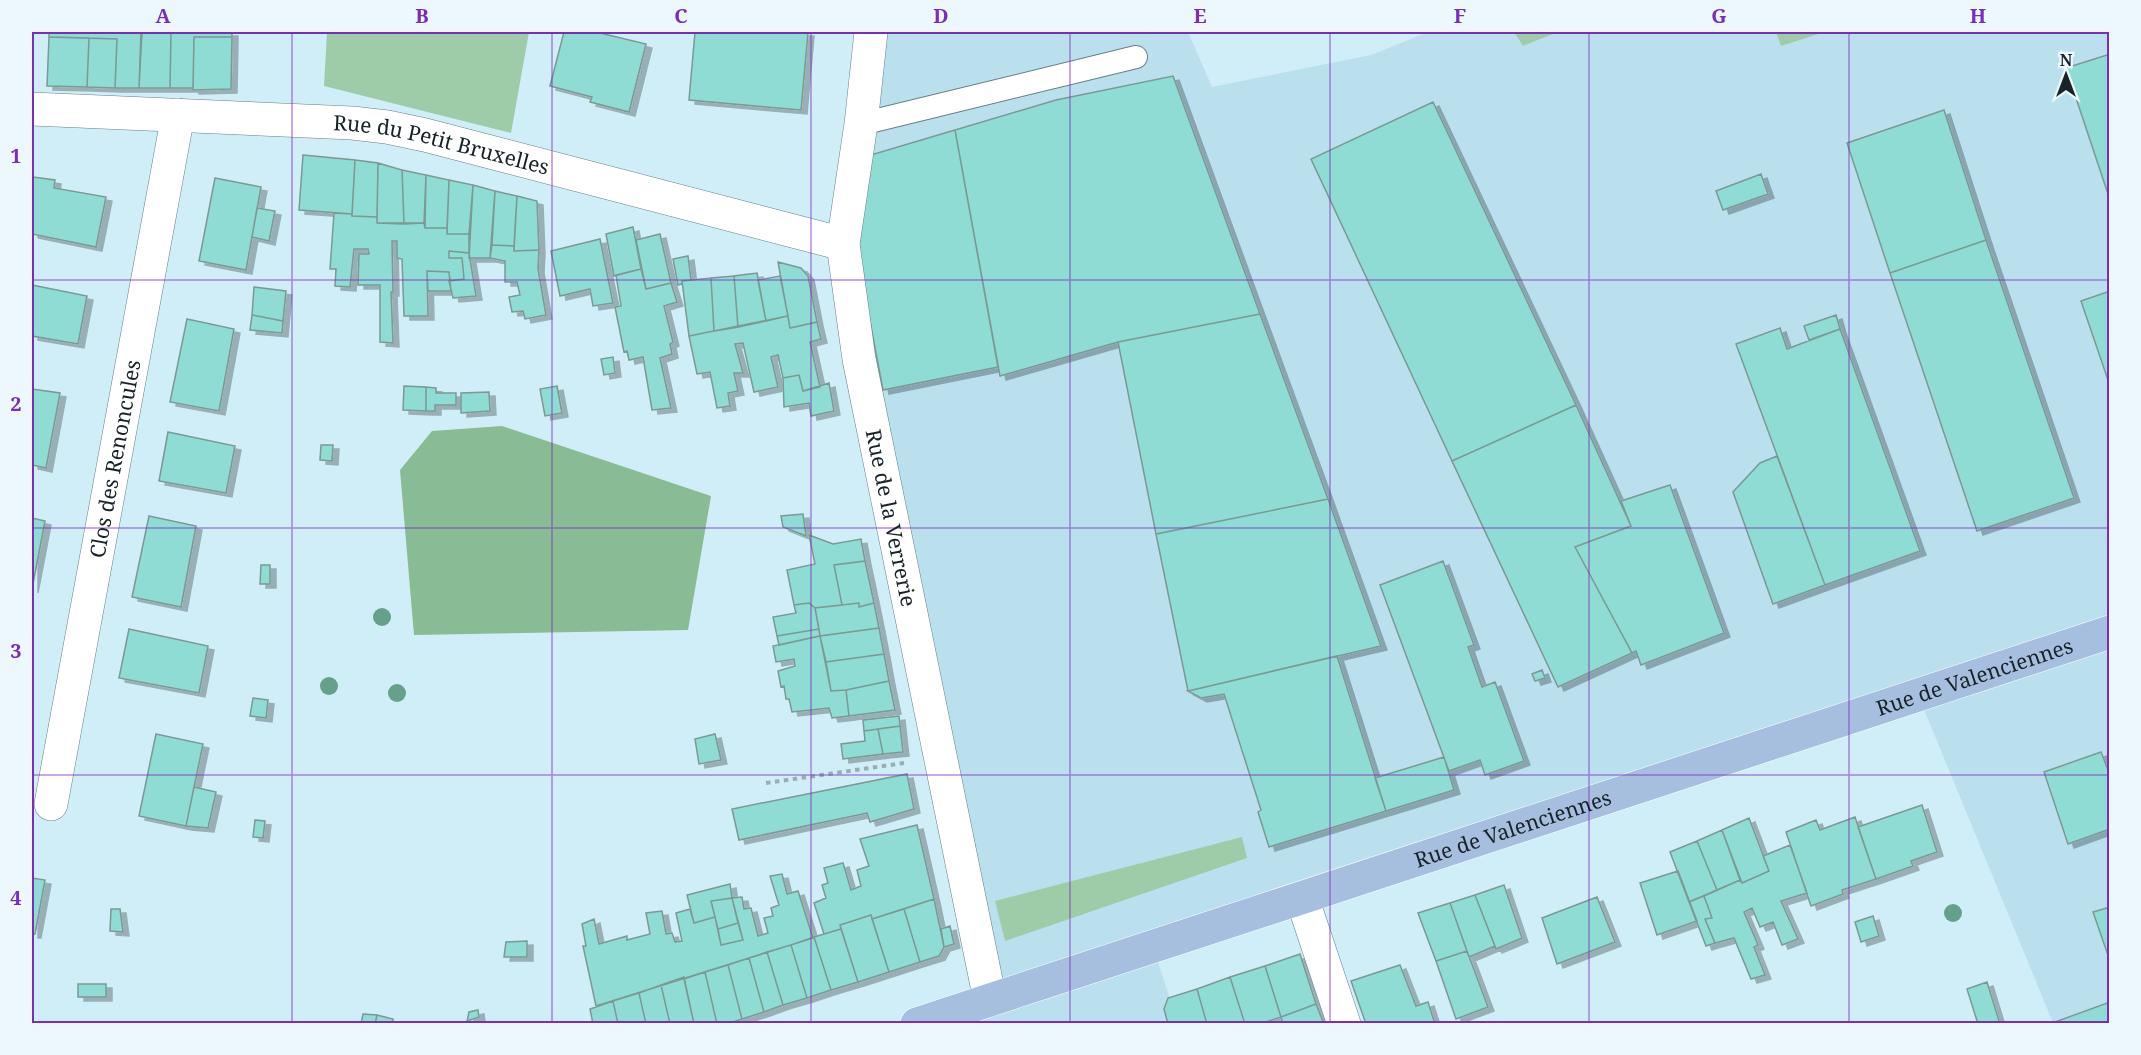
<svg xmlns="http://www.w3.org/2000/svg" width="2141" height="1055" font-family="'Noto Serif',serif">
	<defs>
		<filter id="shadow"><feDropShadow dx="6" dy="4" stdDeviation="0" flood-color="#0004"/></filter>
	</defs>
	<rect width="100%" height="100%" fill="#d0eef8"/>
	<!-- built -->
	<path fill="#bae0ed" d="M 871,32 L 1188,32 L 1212,87 L 1371,55 L 1428,32 L 1514,32 L 1523,46 L 1558,32 L 1776,32 L 1781,46 L 1825,32 L 2109,32 L 2109,1023 L 2053,1023 L 1918,695 L 1153,947 L 1178,1023 L 963,1023 L 990,1000 L 859,359 Z"/>
	<!-- green -->
	<path fill="#9ecca9" d="M 327,32 L 529,32 L 511,133 L 324,86 Z
		M 1514,32 L 1558,32 L 1523,46 Z
		M 1776,32 L 1825,32 L 1781,46 Z
		M 1242,837 L 1247,858 L 1005,941 L 995,901 Z"/>
	<!-- forest -->
	<path fill="#88bc94" d="M 502,426 L 711,496 L 688,630 L 414,635 L 400,470 L 432,431 Z"/>
	<!-- building -->
	<path fill="#8edcd3" stroke="#7b9994" stroke-width="1.5" filter="url(#shadow)" d="M 49,32 L 142,32 L 139,88 L 115,88 L 117,39 L 49,37 Z
		M 141,32 L 171,32 L 170,88 L 139,88 Z
		M 171,32 L 232,32 L 232,37 L 194,37 L 193,88 L 170,88 Z
		M 564,32 L 596,32 L 646,44 L 629,112 L 590,102 L 592,97 L 550,86 Z
		M 695,32 L 808,32 L 801,110 L 689,100 Z
		M 49,37 L 89,38 L 87,87 L 47,86 Z
		M 194,37 L 232,37 L 231,89 L 193,90 Z
		M 89,38 L 117,39 L 115,88 L 87,87 Z
		M 2110,54 L 2110,197 L 2109,197 L 2066,68 Z
		M 1173,76 L 1260,314 L 1118,342 L 1000,376 L 955,130 L 1056,100 Z
		M 1433,102 L 1576,405 L 1452,461 L 1311,159 Z
		M 1944,110 L 1986,240 L 1890,273 L 1847,143 Z
		M 955,130 L 998,367 L 883,390 L 858,258 L 864,157 Z
		M 303,155 L 355,160 L 352,214 L 299,210 Z
		M 355,160 L 378,163 L 377,217 L 352,216 Z
		M 378,163 L 402,170 L 404,224 L 377,223 Z
		M 402,170 L 426,175 L 424,223 L 404,224 Z
		M 1761,174 L 1768,194 L 1723,210 L 1716,191 Z
		M 426,175 L 449,180 L 447,228 L 425,228 Z
		M 33,177 L 55,180 L 54,188 L 106,197 L 96,247 L 32,234 Z
		M 215,178 L 261,187 L 246,270 L 199,261 Z
		M 449,180 L 473,185 L 469,234 L 447,234 Z
		M 473,185 L 495,191 L 490,258 L 469,258 Z
		M 495,191 L 517,196 L 514,246 L 492,245 Z
		M 517,196 L 537,201 L 539,250 L 514,251 Z
		M 257,208 L 275,211 L 269,241 L 252,237 Z
		M 334,213 L 352,214 L 352,216 L 377,217 L 377,223 L 424,223 L 425,228 L 447,228 L 447,234 L 469,234 L 469,253 L 449,251 L 449,258 L 462,258 L 464,279 L 450,281 L 449,272 L 427,271 L 428,316 L 404,316 L 402,259 L 397,258 L 397,241 L 392,241 L 393,292 L 391,292 L 393,343 L 380,342 L 380,285 L 358,285 L 359,254 L 369,254 L 368,249 L 354,249 L 350,287 L 335,286 L 336,269 L 330,269 Z
		M 633,227 L 641,269 L 614,276 L 606,234 Z
		M 660,234 L 671,283 L 646,289 L 636,240 Z
		M 600,239 L 613,303 L 593,306 L 590,289 L 560,296 L 551,251 Z
		M 1986,240 L 2074,498 L 1977,531 L 1890,273 Z
		M 492,245 L 514,246 L 514,251 L 539,250 L 538,269 L 546,315 L 525,319 L 523,311 L 512,312 L 509,297 L 520,295 L 517,282 L 505,282 L 505,261 L 490,258 Z
		M 449,251 L 469,253 L 476,296 L 453,298 L 449,281 L 464,279 L 462,258 L 449,258 Z
		M 688,256 L 691,280 L 682,281 L 682,284 L 678,285 L 673,259 Z
		M 778,262 L 801,268 L 808,276 L 817,322 L 790,328 Z
		M 641,269 L 646,289 L 671,283 L 677,302 L 664,306 L 673,342 L 670,344 L 672,354 L 660,358 L 671,408 L 652,410 L 643,357 L 629,360 L 627,351 L 624,352 L 615,307 L 621,306 L 616,275 Z
		M 427,271 L 449,272 L 451,291 L 428,291 Z
		M 757,273 L 766,321 L 738,327 L 734,276 Z
		M 734,276 L 738,327 L 714,331 L 711,278 Z
		M 780,276 L 788,316 L 766,321 L 758,280 Z
		M 711,278 L 714,331 L 689,336 L 682,281 Z
		M 32,285 L 87,296 L 78,344 L 32,336 Z
		M 254,287 L 286,291 L 283,321 L 252,315 Z
		M 2110,291 L 2110,386 L 2081,301 Z
		M 1260,314 L 1328,499 L 1156,534 L 1118,342 Z
		M 252,315 L 283,321 L 282,333 L 250,330 Z
		M 1836,315 L 1840,329 L 1809,340 L 1804,326 Z
		M 788,316 L 790,328 L 817,322 L 821,339 L 810,342 L 820,387 L 803,391 L 799,375 L 783,378 L 778,355 L 771,357 L 778,387 L 754,392 L 743,343 L 735,344 L 743,373 L 734,373 L 738,391 L 728,393 L 730,406 L 717,408 L 710,372 L 697,374 L 689,336 Z
		M 187,319 L 234,329 L 219,411 L 170,402 Z
		M 1780,328 L 1787,349 L 1840,329 L 1920,551 L 1825,585 L 1736,344 Z
		M 613,357 L 615,373 L 604,375 L 601,359 Z
		M 799,375 L 803,391 L 829,383 L 834,411 L 811,416 L 809,403 L 784,407 L 783,378 Z
		M 404,386 L 426,387 L 426,411 L 403,410 Z
		M 557,386 L 562,413 L 545,416 L 540,389 Z
		M 426,387 L 436,388 L 436,393 L 456,393 L 456,405 L 435,405 L 435,411 L 426,411 Z
		M 32,389 L 60,393 L 46,468 L 32,465 Z
		M 489,392 L 490,411 L 461,413 L 461,393 Z
		M 1576,405 L 1631,526 L 1575,547 L 1632,653 L 1558,687 L 1452,461 Z
		M 168,432 L 235,446 L 226,493 L 159,481 Z
		M 321,445 L 333,445 L 332,461 L 320,460 Z
		M 1777,456 L 1825,585 L 1773,604 L 1733,492 L 1760,463 Z
		M 1670,485 L 1724,633 L 1641,665 L 1636,651 L 1632,653 L 1575,547 L 1631,526 L 1621,501 Z
		M 1328,499 L 1381,646 L 1188,691 L 1156,534 Z
		M 803,514 L 806,536 L 783,527 L 781,516 Z
		M 149,516 L 196,526 L 181,607 L 132,597 Z
		M 32,518 L 45,521 L 32,589 Z
		M 809,535 L 833,544 L 861,539 L 865,561 L 834,565 L 842,605 L 815,608 L 809,603 L 794,605 L 787,570 L 815,564 Z
		M 865,561 L 874,603 L 859,607 L 859,603 L 842,605 L 834,565 Z
		M 1443,561 L 1474,645 L 1468,647 L 1482,687 L 1495,682 L 1524,761 L 1485,775 L 1480,760 L 1449,771 L 1380,585 Z
		M 261,565 L 270,565 L 270,584 L 260,584 Z
		M 809,603 L 815,608 L 819,629 L 777,636 L 773,617 L 796,613 L 794,605 Z
		M 859,603 L 859,607 L 874,603 L 879,628 L 820,636 L 815,608 Z
		M 879,628 L 884,654 L 826,662 L 820,636 Z
		M 129,629 L 208,646 L 199,693 L 119,678 Z
		M 819,629 L 820,636 L 779,645 L 777,636 Z
		M 820,636 L 831,691 L 846,690 L 849,716 L 832,718 L 829,708 L 792,712 L 789,699 L 786,699 L 784,686 L 781,687 L 778,671 L 795,666 L 794,659 L 776,662 L 773,646 Z
		M 884,654 L 889,681 L 846,690 L 831,691 L 826,662 Z
		M 1337,656 L 1386,811 L 1269,847 L 1258,812 L 1261,810 L 1224,694 L 1201,698 L 1188,691 Z
		M 1542,670 L 1545,678 L 1535,681 L 1532,674 Z
		M 889,681 L 895,710 L 849,716 L 846,690 Z
		M 253,698 L 268,700 L 266,718 L 250,716 Z
		M 899,716 L 900,726 L 864,731 L 863,720 Z
		M 900,726 L 903,752 L 883,754 L 878,729 Z
		M 878,729 L 883,754 L 843,759 L 841,744 L 865,741 L 864,731 Z
		M 156,734 L 203,744 L 186,826 L 139,816 Z
		M 715,734 L 721,760 L 699,764 L 695,739 Z
		M 2101,752 L 2110,775 L 2110,829 L 2068,844 L 2044,772 Z
		M 1444,757 L 1454,790 L 1386,811 L 1375,778 Z
		M 907,774 L 914,809 L 870,822 L 867,813 L 739,840 L 732,809 Z
		M 194,787 L 216,792 L 208,828 L 186,826 Z
		M 1922,805 L 1937,852 L 1911,861 L 1913,866 L 1876,879 L 1858,827 Z
		M 1855,817 L 1876,879 L 1842,890 L 1843,894 L 1811,906 L 1786,832 L 1816,820 L 1820,830 Z
		M 1749,818 L 1769,871 L 1742,883 L 1722,830 Z
		M 255,820 L 265,821 L 263,838 L 253,837 Z
		M 917,825 L 934,899 L 872,919 L 871,915 L 840,925 L 841,929 L 824,934 L 814,903 L 826,898 L 822,885 L 828,883 L 824,868 L 843,863 L 851,890 L 861,886 L 857,870 L 869,866 L 860,839 Z
		M 1722,830 L 1740,880 L 1717,890 L 1697,841 Z
		M 1697,841 L 1717,890 L 1689,902 L 1670,852 Z
		M 1790,845 L 1807,893 L 1781,901 L 1798,939 L 1782,945 L 1773,922 L 1760,927 L 1752,908 L 1744,912 L 1758,945 L 1754,947 L 1765,975 L 1751,979 L 1734,938 L 1715,943 L 1705,919 L 1712,918 L 1704,896 L 1740,880 L 1742,883 L 1769,871 L 1763,856 Z
		M 1678,871 L 1697,921 L 1657,935 L 1640,883 Z
		M 782,874 L 787,894 L 798,891 L 813,938 L 596,1006 L 583,946 L 586,946 L 582,924 L 594,919 L 599,944 L 627,936 L 627,940 L 650,934 L 646,913 L 662,911 L 666,934 L 672,933 L 675,942 L 682,941 L 676,913 L 690,909 L 694,923 L 715,917 L 721,945 L 743,940 L 732,898 L 742,897 L 744,909 L 751,908 L 758,936 L 768,933 L 764,918 L 773,916 L 771,908 L 779,905 L 770,876 Z
		M 32,878 L 45,880 L 35,934 L 32,934 Z
		M 730,884 L 732,898 L 711,901 L 715,917 L 694,923 L 687,895 Z
		M 1504,885 L 1522,938 L 1496,949 L 1475,895 Z
		M 1475,895 L 1495,946 L 1469,957 L 1450,903 Z
		M 1704,896 L 1712,918 L 1705,919 L 1715,943 L 1706,946 L 1689,902 Z
		M 1597,897 L 1615,942 L 1557,964 L 1542,918 Z
		M 732,898 L 738,923 L 718,929 L 711,901 Z
		M 934,899 L 944,947 L 939,956 L 920,962 L 904,909 Z
		M 1450,903 L 1467,951 L 1436,961 L 1418,913 Z
		M 2110,907 L 2110,961 L 2093,912 Z
		M 111,909 L 120,909 L 123,932 L 110,931 Z
		M 904,909 L 920,962 L 889,972 L 872,919 Z
		M 871,915 L 889,972 L 858,982 L 840,925 Z
		M 1873,916 L 1879,936 L 1861,942 L 1855,922 Z
		M 738,923 L 743,940 L 721,945 L 718,929 Z
		M 950,926 L 954,944 L 944,947 L 941,929 Z
		M 841,929 L 858,982 L 831,990 L 814,937 Z
		M 814,937 L 831,990 L 807,998 L 791,945 Z
		M 527,941 L 527,957 L 504,957 L 506,942 Z
		M 791,945 L 807,998 L 783,1005 L 767,952 Z
		M 1467,951 L 1488,1007 L 1456,1019 L 1436,961 Z
		M 767,952 L 783,1005 L 764,1012 L 749,958 Z
		M 1300,954 L 1316,1004 L 1281,1017 L 1265,966 Z
		M 749,958 L 764,1012 L 742,1019 L 728,965 Z
		M 728,965 L 742,1019 L 727,1024 L 717,1024 L 705,972 Z
		M 1400,965 L 1416,1006 L 1428,1002 L 1435,1024 L 1366,1024 L 1351,981 Z
		M 1265,966 L 1281,1017 L 1260,1024 L 1245,1024 L 1230,977 Z
		M 705,972 L 717,1024 L 694,1024 L 684,979 Z
		M 684,977 L 694,1024 L 670,1024 L 661,985 Z
		M 1230,977 L 1245,1024 L 1207,1024 L 1197,989 Z
		M 1987,982 L 2000,1024 L 1978,1024 L 1967,989 Z
		M 78,984 L 106,984 L 106,997 L 78,997 Z
		M 661,985 L 670,1024 L 646,1024 L 639,993 Z
		M 1197,989 L 1207,1024 L 1168,1024 L 1164,1009 L 1168,998 Z
		M 639,993 L 646,1024 L 618,1024 L 613,1001 Z
		M 613,1001 L 618,1024 L 593,1024 L 590,1009 Z
		M 2110,1002 L 2110,1024 L 2055,1022 Z
		M 1316,1004 L 1324,1024 L 1283,1024 L 1281,1017 Z
		M 478,1010 L 479,1017 L 467,1021 L 469,1012 Z
		M 363,1014 L 377,1015 L 375,1024 L 361,1024 Z
		M 377,1015 L 393,1019 L 393,1024 L 375,1024 Z"/>
	<g fill="none" stroke-linecap="round" stroke-linejoin="round">
		<!-- lane casing -->
		<g stroke="#647f88" stroke-width="24">
			<path id="lane" d="M 861,124 L 1136,57"/>
		</g>
		<!-- street casing -->
		<g stroke="#647f88" stroke-width="34">
			<g id="street">
				<path id="s1" d="M 871,32 L 861,124 L 843,244 L 859,359 L 990,1000"/>
				<path id="s2" d="M 32,109 L 352,123 L 387,127 L 425,135 L 843,244"/>
				<path id="s3" d="M 51,804 L 178,115"/>
				<path d="M 1302,898 L 1344,1024"/>
			</g>
		</g>
		<!-- primary casing -->
		<g stroke="#fff" stroke-width="34">
			<g id="primary">
				<path id="s4" d="M 917,1024 L 2110,632"/>
			</g>
		</g>
		<!-- path -->
		<path stroke="#96aeb7" stroke-width="4" stroke-dasharray="4.5 4.5" stroke-linecap="butt" d="M 766,783 L 904,763"/>
		<!-- lane -->
		<use href="#lane" stroke="#fff" stroke-width="22"/>
		<!-- street -->
		<use href="#street" stroke="#fff" stroke-width="33"/>
		<!-- primary -->
		<use href="#primary" stroke="#a7bfdf" stroke-width="33"/>
	</g>
	<!-- trees -->
	<g fill="#65a08a">
		<circle cx="382" cy="617" r="9"/>
		<circle cx="329" cy="686" r="9"/>
		<circle cx="397" cy="693" r="9"/>
		<circle cx="1953" cy="913" r="9"/>
	</g>
	<!-- grid -->
	<path fill="none" stroke="#7b2cbf" stroke-width="1.5" stroke-opacity="0.55" d="M 292,32 L 292,1024M 552,32 L 552,1024M 811,32 L 811,1024M 1070,32 L 1070,1024M 1330,32 L 1330,1024M 1589,32 L 1589,1024M 1849,32 L 1849,1024M 32,280 L 2110,280M 32,528 L 2110,528M 32,775 L 2110,775"/>
	<g text-anchor="middle" dominant-baseline="central" stroke-width="5" stroke-linejoin="round" paint-order="stroke">
		<!-- street labels -->
		<g font-size="21" fill="#182327" stroke="#ecf8fc">
			<text stroke="none"><textPath href="#s2" startOffset="412">Rue du Petit Bruxelles</textPath></text>
			<text stroke="none"><textPath href="#s3" startOffset="351">Clos des Renoncules</textPath></text>
			<text stroke="none"><textPath href="#s1" startOffset="492">Rue de la Verrerie</textPath></text>
			<text stroke="none"><textPath href="#s4" startOffset="1113">Rue de Valenciennes</textPath></text>
			<text stroke="none"><textPath href="#s4" startOffset="627">Rue de Valenciennes</textPath></text>
		</g>
	</g>
	<!-- border -->
	<rect width="2141" height="1055" fill="none" stroke="#ecf8fc" stroke-width="66"/>
	<!-- north arrow -->
	<g transform="translate(2066 75)" stroke="#ecf8fc" stroke-width="4.5" paint-order="stroke">
	<path d="M0-4.5L10 22L0 15L-10 22Z" fill="#182327"/>
	<text y="-9" font-size="16" font-weight="bold" text-anchor="middle" fill="#182327">N</text>
	</g>
	<rect x="33" y="33" width="2075" height="989" fill="none" stroke="#7b2cbf" stroke-width="2"/>
	<g font-size="20" text-anchor="middle" font-weight="bold" fill="#7b2cbf">
		<text x="163" y="23">A</text>
		<text x="422" y="23">B</text>
		<text x="681" y="23">C</text>
		<text x="941" y="23">D</text>
		<text x="1200" y="23">E</text>
		<text x="1460" y="23">F</text>
		<text x="1719" y="23">G</text>
		<text x="1978" y="23">H</text>
		<text x="16" y="163">1</text>
		<text x="16" y="411">2</text>
		<text x="16" y="658">3</text>
		<text x="16" y="905">4</text>
	</g>
</svg>
